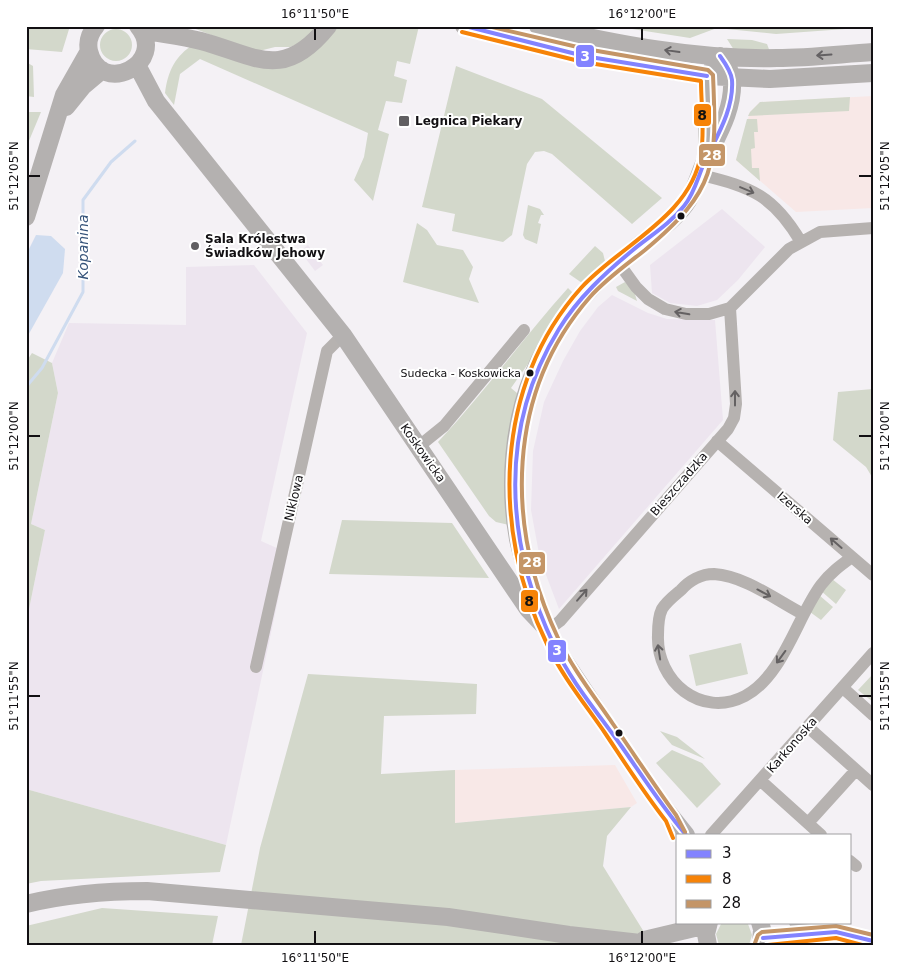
<svg xmlns="http://www.w3.org/2000/svg" width="899" height="971" font-family="'DejaVu Sans',sans-serif">
	<rect width="100%" height="100%" fill="#f4f1f5"/>
	<!-- commercial -->
	<path fill="#f8e8e7" d="M 873,96 L 873,208 L 796,212 L 736,160 L 750,112 L 760,102 Z
		M 615,765 L 637,803 L 631,807 L 455,823 L 455,770 Z"/>
	<!-- built -->
	<path fill="#ede5ef" d="M 722,209 L 765,247 L 738,280 L 717,300 L 697,306 L 670,303 L 652,293 L 650,265 Z
		M 308,245 L 323,265 L 315,271 L 300,251 Z
		M 254,265 L 307,333 L 261,541 L 288,553 L 226,845 L 26,789 L 26,624 L 45,530 L 31,524 L 58,393 L 52,363 L 69,323 L 186,325 L 186,267 Z
		M 612,295 L 648,313 L 667,319 L 715,320 L 723,420 L 559,609 L 540,559 L 531,510 L 533,451 L 544,402 L 563,361 L 580,331 L 598,307 Z"/>
	<!-- green -->
	<path fill="#d3d8cb" d="M 26,26 L 70,26 L 62,52 L 26,49 Z
		M 188,26 L 320,26 L 300,43 L 290,47 L 275,47 L 255,52 Z
		M 335,26 L 419,26 L 410,64 L 397,61 L 394,76 L 407,80 L 402,103 L 386,101 L 378,130 L 389,134 L 373,201 L 354,180 L 364,157 L 368,133 L 200,59 L 180,74 L 174,105 L 165,93 C 168,71 175,56 194,44 L 276,66 Z
		M 613,26 L 873,26 L 873,27 L 776,34 L 717,28 L 690,38 Z
		M100 45a16 16 0 1 1 32 0a16 16 0 1 1-32 0Z
		M 727,39 L 752,40 L 767,44 L 770,52 L 734,50 Z
		M 26,62 L 33,66 L 34,97 L 26,96 Z
		M 456,66 L 542,99 L 662,198 L 632,224 L 552,154 L 544,151 L 535,152 L 527,164 L 512,235 L 503,242 L 452,231 L 455,214 L 422,207 Z
		M 850,97 L 849,111 L 748,116 L 750,112 L 760,102 Z
		M 26,112 L 41,112 L 26,148 Z
		M 747,119 L 757,119 L 758,132 L 754,132 L 755,148 L 751,149 L 752,168 L 759,168 L 760,181 L 736,160 Z
		M 528,205 L 540,209 L 544,215 L 541,215 L 538,223 L 541,224 L 537,244 L 525,239 L 523,235 Z
		M 417,223 L 427,230 L 437,245 L 463,250 L 473,267 L 469,279 L 479,303 L 403,282 Z
		M 595,246 L 603,253 L 605,261 L 585,285 L 569,274 Z
		M 625,282 L 634,291 L 637,301 L 618,291 L 616,287 Z
		M 568,288 L 576,296 L 511,388 L 517,393 L 509,525 L 496,522 L 489,516 L 438,442 C 484,393 523,338 568,288 Z
		M 32,353 L 52,363 L 58,393 L 31,524 L 45,530 L 26,624 L 26,362 Z
		M 873,389 L 873,477 L 872,477 L 866,467 L 833,440 L 838,392 Z
		M 342,520 L 452,523 L 489,578 L 329,574 Z
		M 832,579 L 846,590 L 836,604 L 820,590 Z
		M 819,595 L 833,607 L 821,620 L 810,612 Z
		M 741,643 L 748,674 L 696,686 L 689,655 Z
		M 308,674 L 477,684 L 476,714 L 384,716 L 381,774 L 455,770 L 455,823 L 631,807 L 607,836 L 603,866 L 644,932 L 645,945 L 241,945 L 260,848 Z
		M 873,674 L 873,702 L 858,690 Z
		M 660,731 L 677,737 L 705,759 L 672,745 Z
		M 672,750 L 702,763 L 721,784 L 697,808 L 656,763 Z
		M 26,789 L 226,845 L 220,872 L 41,881 L 26,884 Z
		M 102,908 L 218,916 L 212,945 L 26,945 L 26,926 Z
		M 722,922 L 748,924 L 752,935 L 749,945 L 719,945 L 716,934 Z"/>
	<!-- water -->
	<path fill="#cfdcef" d="M 36,235 L 51,236 L 65,249 L 63,273 L 26,339 L 26,255 Z"/>
	<g fill="none" stroke-linecap="round" stroke-linejoin="round">
		<!-- stream -->
		<path stroke="#cfdcef" stroke-width="3" d="M 26,387 L 42,368 L 83,292 L 83,200 L 111,162 L 135,141"/>
		<!-- street -->
		<path stroke="#b6b2b0" stroke-width="12" d="M 701,175 C 752,187 774,196 801,242
			M 618,262 L 636,287 L 648,299 L 665,309 L 686,314 L 709,314 L 730,308 L 789,249 L 820,232 L 873,228
			M 717,441 L 873,575
			M 418,447 L 444,426 L 524,330
			M 803,614 C 776,600 745,576 714,574 C 701,574 689,581 681,590 C 675,595 666,602 662,609 C 658,617 658,627 658,635 C 656,681 701,719 745,696 C 783,676 797,617 821,585 C 830,573 841,565 852,557
			M 548,630 L 560,621 L 728,429 L 734,418 L 736,404 L 730,308
			M 256,667 L 327,351 L 343,335
			M 843,688 L 873,715
			M 808,727 L 873,785
			M 761,781 L 821,835
			M 808,823 L 856,770
			M 711,835 L 873,653
			M 850,861 L 856,866"/>
		<!-- secondary -->
		<path stroke="#b4b1b0" stroke-width="18" d="M 96,26 C 90,33 87,42 89,51 C 100,98 169,63 138,26
			M 464,26 L 547,47 L 660,69 L 707,76 L 770,79 L 873,73
			M 538,26 C 616,44 698,60 777,58 C 809,58 841,54 873,52
			M 141,30 C 161,34 181,36 201,41 C 256,56 283,82 328,26
			M 137,65 L 156,101 L 343,335 L 528,609 L 548,630 L 555,647 L 650,790 L 686,835
			M 66,107 L 83,86 L 102,70
			M 707,155 L 707,76 L 713,68
			M 26,217 L 64,95 L 89,51
			M 543,618 C 533,592 524,566 518,539 C 508,486 513,424 533,375 C 553,325 590,285 631,252 C 648,237 671,224 685,205 C 696,190 699,173 707,157 C 719,133 734,108 732,79 C 732,72 724,63 720,56
			M 26,904 C 67,894 106,891 147,891 L 448,917 L 569,935 L 658,945
			M 760,922 L 762,929 L 761,945
			M 798,922 L 873,941
			M 763,938 L 818,933
			M 644,940 L 707,925
			M 708,945 L 706,934 L 709,922"/>
		<!-- bus-1 casing -->
		<g stroke="#fff" stroke-width="8">
			<path id="bus-1" d="M 465,26 L 584,56 L 707,76
				M 686,835 C 662,807 643,777 622,747 C 599,714 571,682 554,645 C 505,543 498,428 559,329 C 578,298 605,273 633,250 C 650,236 670,224 684,206 C 695,193 698,176 705,161 C 717,136 734,109 732,80 C 731,71 725,63 720,56
				M 763,938 L 836,932 L 873,941"/>
		</g>
		<!-- bus-2 casing -->
		<g stroke="#fff" stroke-width="8">
			<path id="bus-2" d="M 462,32 L 583,62 L 701,81 C 701,105 705,130 701,154 C 691,217 620,245 581,288 C 494,385 491,530 547,644 C 562,676 585,704 605,733 C 625,763 644,793 666,821 L 673,838
				M 768,945 L 836,938 L 862,945"/>
		</g>
		<!-- bus-3 casing -->
		<g stroke="#fff" stroke-width="8">
			<path id="bus-3" d="M 488,26 L 586,49 L 708,70 L 713,75 C 717,165 717,190 645,250 C 626,265 606,279 590,297 C 506,393 505,526 558,638 C 572,668 594,696 613,724 C 634,754 654,785 676,815 L 685,832
				M 755,943 L 758,935 L 762,932 L 836,926 L 873,935"/>
		</g>
		<!-- bus-1 -->
		<use href="#bus-1" stroke="#8383ff" stroke-width="4"/>
		<!-- bus-2 -->
		<use href="#bus-2" stroke="#f68308" stroke-width="4"/>
		<!-- bus-3 -->
		<use href="#bus-3" stroke="#c49567" stroke-width="4"/>
	</g>
	<!-- one-way arrows -->
	<defs><path id="oneway-shaft" d="M-6 0H5M1.5-3L5.5 0L1.5 3" fill="none" stroke-width="1.6" stroke-linecap="round" stroke-linejoin="round" transform="scale(1.25)"/></defs>
	<g stroke="#636062">
		<use href="#oneway-shaft" transform="translate(672 51) rotate(-172)"/>
		<use href="#oneway-shaft" transform="translate(824 55) rotate(176)"/>
	</g>
	<g stroke="#646162">
		<use href="#oneway-shaft" transform="translate(747 190) rotate(23)"/>
		<use href="#oneway-shaft" transform="translate(682 313) rotate(-170)"/>
		<use href="#oneway-shaft" transform="translate(735 398) rotate(-90)"/>
		<use href="#oneway-shaft" transform="translate(836 543) rotate(-139)"/>
		<use href="#oneway-shaft" transform="translate(764 593) rotate(28)"/>
		<use href="#oneway-shaft" transform="translate(582 595) rotate(-49)"/>
		<use href="#oneway-shaft" transform="translate(659 652) rotate(-99)"/>
		<use href="#oneway-shaft" transform="translate(781 657) rotate(126)"/>
	</g>
	<!-- ticks -->
	<path fill="none" stroke="#121013" stroke-width="2" d="M 315,28 L 315,40M 642,28 L 642,40M 28,176 L 40,176M 859,176 L 872,176M 28,436 L 40,436M 859,436 L 872,436M 28,696 L 40,696M 859,696 L 872,696M 315,931 L 315,944M 642,931 L 642,944"/>
	<!-- markers -->
	<g fill="#615f62" stroke="#fff" stroke-width="2">
		<rect x="398" y="115" width="12" height="12" rx="2.5"/>
		<circle cx="195" cy="246" r="5"/>
	</g>
	<g fill="#121013" stroke="#fff" stroke-width="2">
		<circle cx="681" cy="216" r="4.5"/>
		<circle cx="530" cy="373" r="4.5"/>
		<circle cx="619" cy="733" r="4.5"/>
	</g>
	<g text-anchor="middle" dominant-baseline="central" stroke-width="4" stroke-linejoin="round" paint-order="stroke">
		<!-- bus labels -->
		<g font-size="11" fill="#121013" stroke="#fff" text-anchor="end">
			<text x="521" y="373">Sudecka - Koskowicka</text>
		</g>
		<!-- poi labels -->
		<g font-size="12" font-weight="bold" fill="#121013" stroke="#fff" text-anchor="start">
			<text x="415" y="121">Legnica Piekary</text>
			<text x="205" y="239">Sala Królestwa<tspan x="205" dy="14">Świadków Jehowy</tspan></text>
		</g>
		<!-- street labels -->
		<g font-size="12" fill="#121013" stroke="#fff">
			<text transform="translate(423 453) rotate(55)">Koskowicka</text>
			<text transform="translate(679 484) rotate(-49)">Bieszczadzka</text>
			<text transform="translate(294 498) rotate(-77)">Niklowa</text>
			<text transform="translate(795 508) rotate(41)">Izerska</text>
			<text transform="translate(792 745) rotate(-49)">Karkonoska</text>
		</g>
		<!-- water labels -->
		<g font-size="14" font-style="italic" fill="#36547a" stroke="#fff">
			<text transform="translate(83 247) rotate(-90)">Kopanina</text>
		</g>
	</g>
	<g stroke="#fff" stroke-width="2">
		<rect x="575" y="44" width="20" height="24" rx="5" fill="#8383ff"/>
		<rect x="693" y="103" width="19" height="24" rx="5" fill="#f68308"/>
		<rect x="698" y="143" width="28" height="24" rx="5" fill="#c49567"/>
		<rect x="518" y="551" width="28" height="24" rx="5" fill="#c49567"/>
		<rect x="520" y="589" width="19" height="24" rx="5" fill="#f68308"/>
		<rect x="547" y="639" width="20" height="24" rx="5" fill="#8383ff"/>
	</g>
	<g font-size="14" text-anchor="middle" font-weight="bold" fill="#fff">
		<text x="585" y="61">3</text>
		<text x="712" y="160">28</text>
		<text x="532" y="567">28</text>
		<text x="557" y="655">3</text>
	</g>
	<g font-size="14" text-anchor="middle" font-weight="bold" fill="#111">
		<text x="702" y="120">8</text>
		<text x="529" y="606">8</text>
	</g>
	<!-- border -->
	<rect width="899" height="971" fill="none" stroke="#ffffff" stroke-width="55"/>
	<!-- legend -->
	<rect x="676" y="834" width="175" height="90" fill="#ffffff" stroke="#a09fa1"/>
	<rect x="686" y="850" width="25" height="8" fill="#8383ff" stroke="#a09fa1"/>
	<text x="722" y="858" font-size="15" fill="#121013">3</text>
	<rect x="686" y="875" width="25" height="8" fill="#f68308" stroke="#a09fa1"/>
	<text x="722" y="884" font-size="15" fill="#121013">8</text>
	<rect x="686" y="900" width="25" height="8" fill="#c49567" stroke="#a09fa1"/>
	<text x="722" y="908" font-size="15" fill="#121013">28</text>
	<rect x="28" y="28" width="844" height="916" fill="none" stroke="#121013" stroke-width="2"/>
	<g font-size="12" text-anchor="middle" fill="#121013">
		<text x="315" y="18">16°11'50"E</text>
		<text x="642" y="18">16°12'00"E</text>
		<text transform="translate(14 176) rotate(-90)" y="4">51°12'05"N</text>
		<text transform="translate(885 176) rotate(-90)" y="4">51°12'05"N</text>
		<text transform="translate(14 436) rotate(-90)" y="4">51°12'00"N</text>
		<text transform="translate(885 436) rotate(-90)" y="4">51°12'00"N</text>
		<text transform="translate(14 696) rotate(-90)" y="4">51°11'55"N</text>
		<text transform="translate(885 696) rotate(-90)" y="4">51°11'55"N</text>
		<text x="315" y="962">16°11'50"E</text>
		<text x="642" y="962">16°12'00"E</text>
	</g>
</svg>
